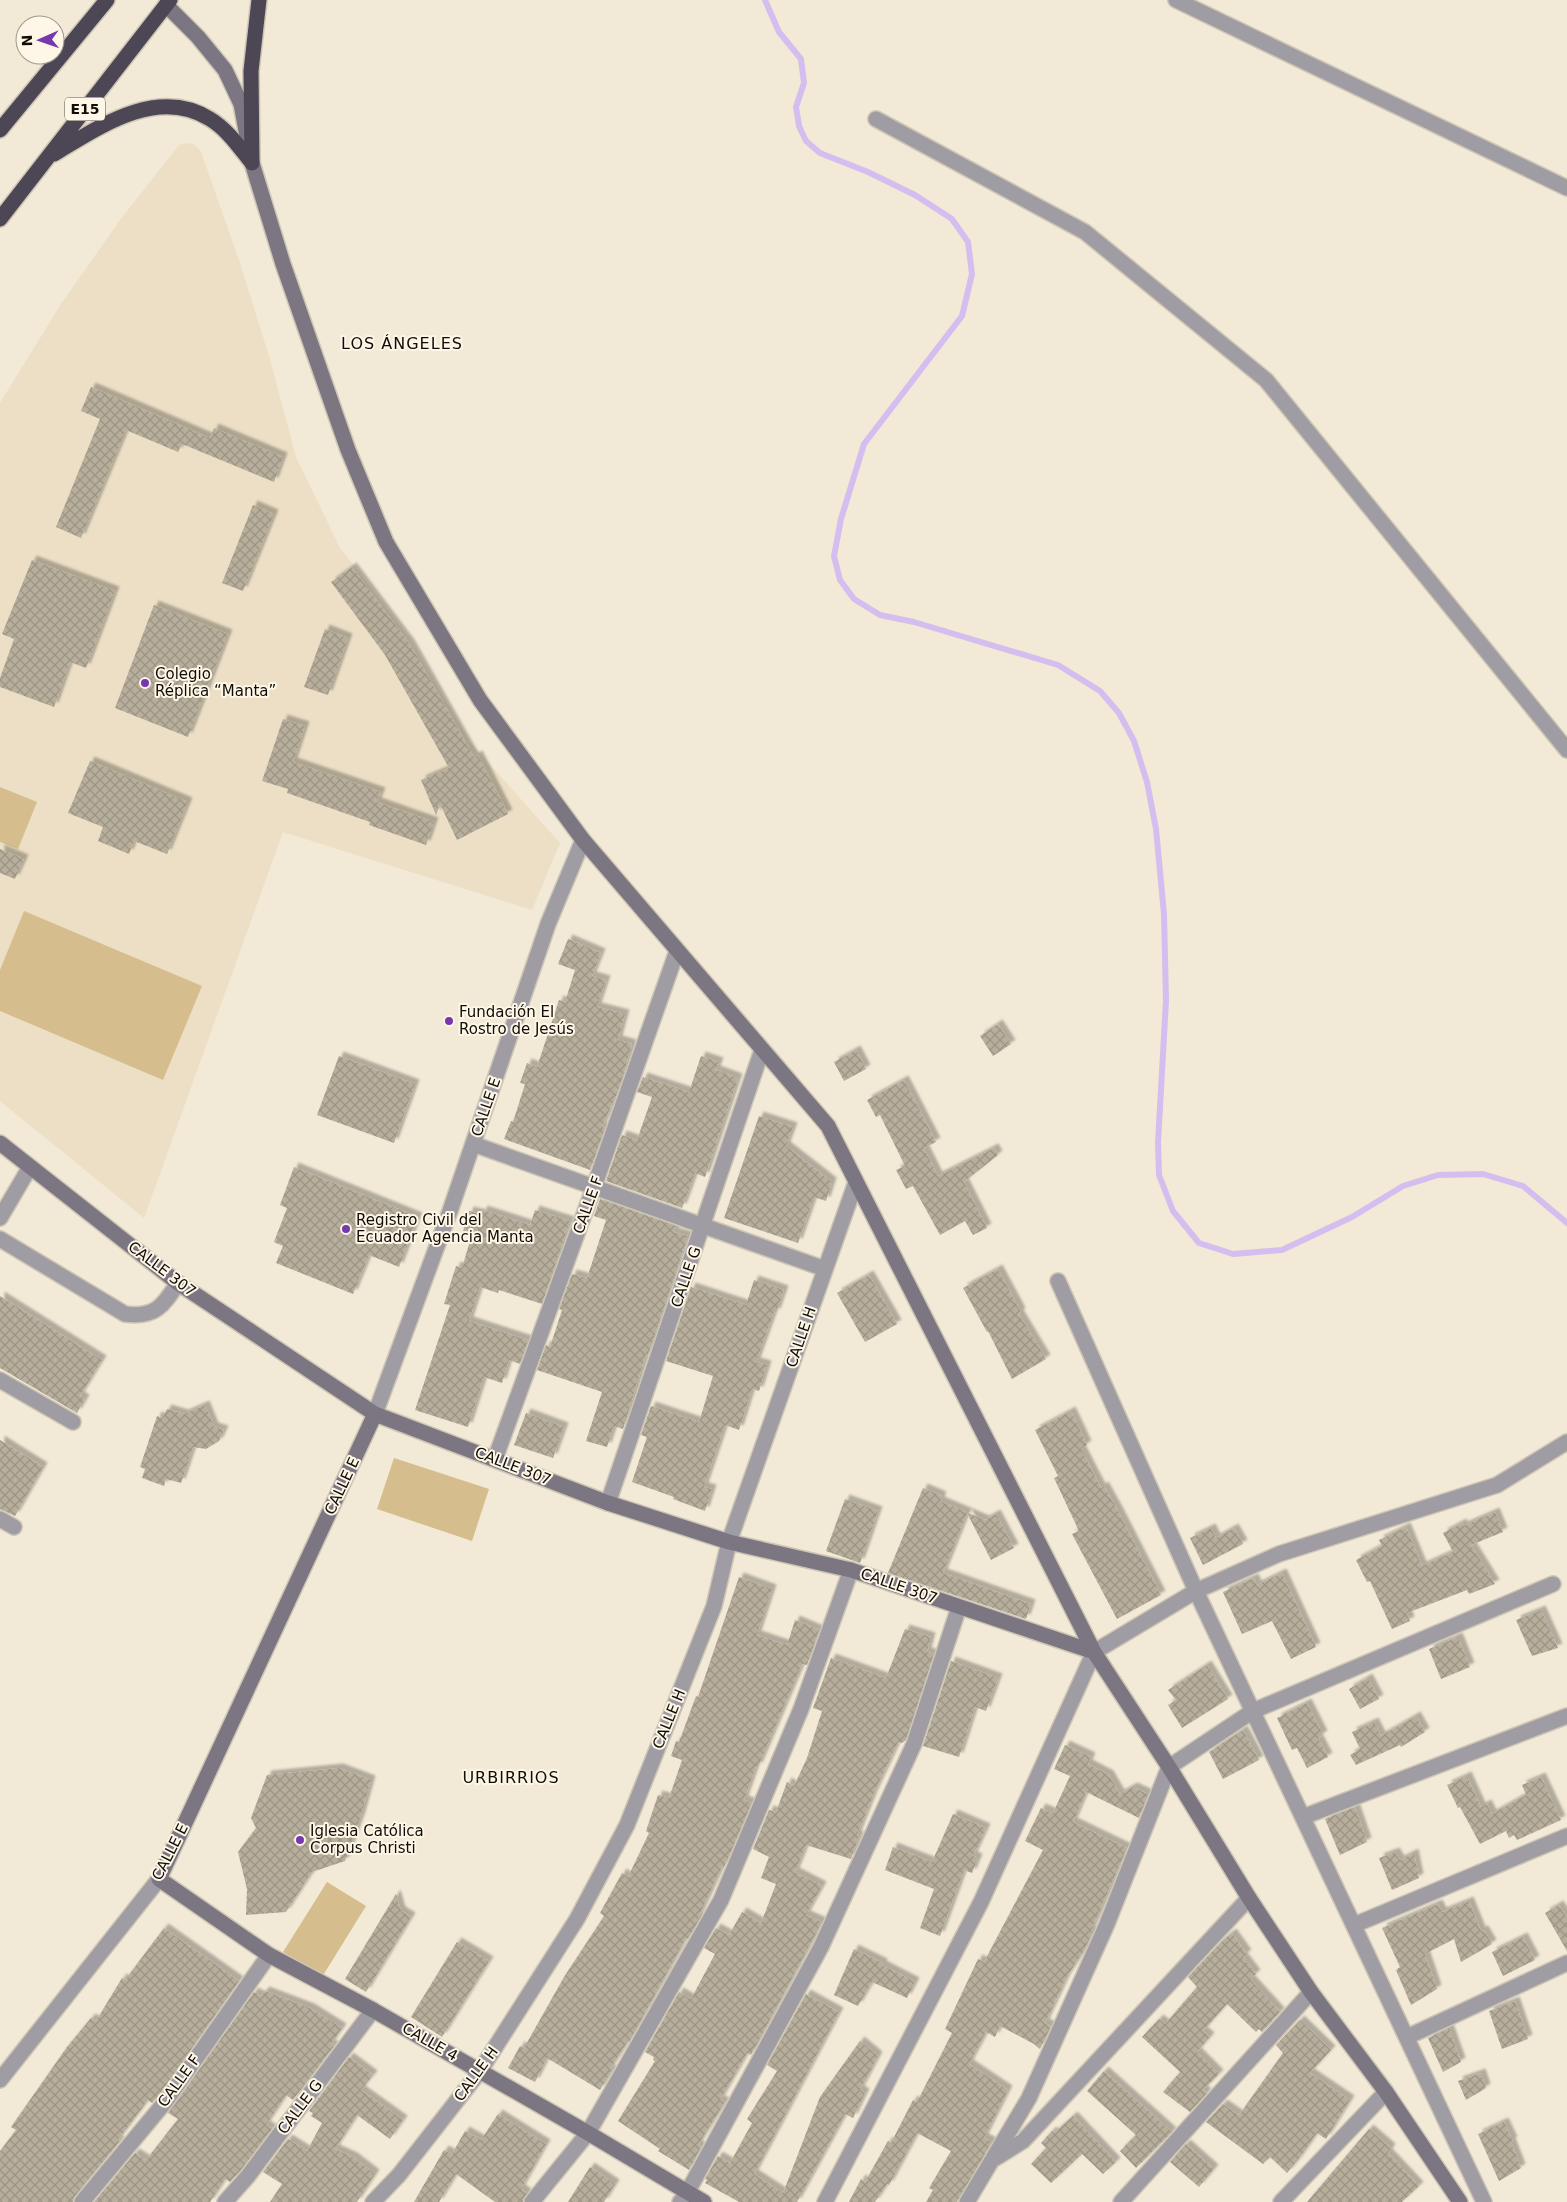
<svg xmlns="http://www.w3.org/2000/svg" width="1567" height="2202" font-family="'DejaVu Sans',sans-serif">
	<defs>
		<pattern id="building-cross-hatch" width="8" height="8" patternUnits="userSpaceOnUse" patternTransform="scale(1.25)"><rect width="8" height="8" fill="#b7ae9c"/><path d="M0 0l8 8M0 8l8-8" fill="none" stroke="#9c9485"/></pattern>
		<filter id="shadow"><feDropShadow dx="4.5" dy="-4.5" stdDeviation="1" flood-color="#0004"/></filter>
	</defs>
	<rect width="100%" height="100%" fill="#f2e9d6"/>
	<!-- built -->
	<path fill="#ecdfc5" d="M 187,143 L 195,145 L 201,152 L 240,263 L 269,356 L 296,457 L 340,548 L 408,637 L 470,742 L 560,843 L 532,910 L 283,832 L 144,1218 L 0,1101 L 0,403 L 61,304 L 120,220 L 179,145 Z"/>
	<!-- park -->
	<path fill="#d5bd8d" d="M 0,787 L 37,802 L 18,849 L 0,842 Z
		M 24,911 L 202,986 L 163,1080 L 0,1011 L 0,970 Z
		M 394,1458 L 489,1489 L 472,1541 L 377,1509 Z
		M 327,1882 L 366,1906 L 322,1977 L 283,1952 Z"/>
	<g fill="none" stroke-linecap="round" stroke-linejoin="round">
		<!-- stream -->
		<path stroke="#d4bef0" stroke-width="6" d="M 765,0 L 779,32 L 801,59 L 804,83 L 796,107 L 799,126 L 806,141 L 820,153 L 868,172 L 915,195 L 952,219 L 968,242 L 972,274 L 962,316 L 864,444 L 841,519 L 834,556 L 840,580 L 854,599 L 880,615 L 914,622 L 1058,665 L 1100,691 L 1119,713 L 1134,741 L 1147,782 L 1156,829 L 1164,914 L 1166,1000 L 1158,1143 L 1159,1175 L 1173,1211 L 1199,1243 L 1233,1254 L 1282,1250 L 1352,1217 L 1403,1186 L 1438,1175 L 1483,1174 L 1523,1186 L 1567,1223"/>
	</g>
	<!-- building -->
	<path fill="url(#building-cross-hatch)" filter="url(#shadow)" d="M 91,387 L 210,438 L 214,428 L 283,457 L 274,482 L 182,444 L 178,452 L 126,430 L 81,538 L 56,527 L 100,419 L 81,411 Z
		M 253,505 L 274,514 L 243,591 L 222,583 Z
		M 32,560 L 115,591 L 86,668 L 70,662 L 54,707 L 0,687 L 0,678 L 14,639 L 2,634 Z
		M 352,567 L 410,644 L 474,757 L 478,755 L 508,814 L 457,840 L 440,804 L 436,815 L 421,780 L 449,768 L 385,655 L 331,582 Z
		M 154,605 L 228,634 L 188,737 L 115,708 Z
		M 325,629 L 348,638 L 328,695 L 304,687 Z
		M 283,719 L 305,726 L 293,762 L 381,792 L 377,802 L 434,822 L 426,845 L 369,825 L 370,822 L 287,793 L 288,789 L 262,781 Z
		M 90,761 L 188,802 L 167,854 L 134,841 L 129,854 L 98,841 L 103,827 L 68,813 Z
		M 0,849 L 24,859 L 15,879 L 0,873 Z
		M 568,939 L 601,953 L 592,976 L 606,980 L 597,1007 L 625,1014 L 618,1040 L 632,1044 L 620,1086 L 602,1127 L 605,1128 L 590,1170 L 504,1139 L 511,1121 L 513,1122 L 525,1084 L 520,1083 L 527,1063 L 537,1067 L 559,1000 L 565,1002 L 575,970 L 558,964 Z
		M 998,1024 L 1011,1044 L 993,1056 L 980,1036 Z
		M 856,1050 L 866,1069 L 844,1081 L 834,1062 Z
		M 339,1056 L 415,1084 L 394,1143 L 317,1115 Z
		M 701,1056 L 719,1062 L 716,1070 L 738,1078 L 705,1177 L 695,1173 L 682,1208 L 606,1181 L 622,1135 L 637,1140 L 652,1097 L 637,1092 L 643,1077 L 689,1092 Z
		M 904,1080 L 936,1142 L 924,1148 L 938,1176 L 994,1148 L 998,1155 L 964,1182 L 987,1228 L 973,1235 L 965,1221 L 940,1235 L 913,1186 L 906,1189 L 896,1170 L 905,1166 L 880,1115 L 876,1117 L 867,1100 Z
		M 759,1116 L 793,1127 L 786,1146 L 832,1182 L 826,1201 L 814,1197 L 798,1243 L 724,1218 Z
		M 294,1167 L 418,1217 L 399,1267 L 369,1255 L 353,1294 L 276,1263 L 283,1246 L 274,1242 L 287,1208 L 280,1205 Z
		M 600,1199 L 676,1226 L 674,1232 L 688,1236 L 648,1355 L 646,1354 L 623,1429 L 614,1426 L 607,1447 L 586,1441 L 602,1392 L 537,1370 L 546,1345 L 550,1347 L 562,1310 L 559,1309 L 572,1274 L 587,1278 L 606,1220 L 594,1216 Z
		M 483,1210 L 530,1225 L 535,1210 L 570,1221 L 542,1304 L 499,1290 L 498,1293 L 480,1287 L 469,1321 L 528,1340 L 520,1364 L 509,1360 L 502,1383 L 484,1377 L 468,1427 L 415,1410 L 450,1305 L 444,1304 L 456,1266 L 462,1268 L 472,1234 L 463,1231 L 469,1211 L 482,1214 Z
		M 998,1269 L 1021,1312 L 1019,1314 L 1046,1359 L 1012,1379 L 988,1331 L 987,1332 L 963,1288 Z
		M 869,1275 L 897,1324 L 865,1342 L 837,1293 Z
		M 754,1280 L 784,1290 L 776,1313 L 774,1312 L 756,1362 L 767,1365 L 759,1391 L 752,1389 L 739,1430 L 725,1425 L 704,1487 L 712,1489 L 705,1511 L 673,1499 L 674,1497 L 632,1482 L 647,1437 L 641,1435 L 651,1406 L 699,1422 L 713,1376 L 666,1361 L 691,1287 L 746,1305 Z
		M 0,1296 L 102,1360 L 80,1396 L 85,1399 L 77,1413 L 0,1368 Z
		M 205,1405 L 214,1427 L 224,1430 L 219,1441 L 206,1449 L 193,1447 L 181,1483 L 166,1479 L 164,1486 L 142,1478 L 145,1469 L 140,1467 L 157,1416 L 162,1418 L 167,1409 L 184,1414 Z
		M 1071,1411 L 1087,1445 L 1081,1449 L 1101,1488 L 1104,1486 L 1118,1511 L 1161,1595 L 1117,1619 L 1072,1534 L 1079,1531 L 1054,1478 L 1058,1476 L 1035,1430 Z
		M 526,1413 L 564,1427 L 553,1458 L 514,1445 Z
		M 0,1440 L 43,1467 L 15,1516 L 0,1509 Z
		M 923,1488 L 942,1496 L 940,1501 L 985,1520 L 996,1514 L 1014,1548 L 991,1560 L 967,1513 L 943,1573 L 1031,1604 L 1026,1619 L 888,1573 Z
		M 845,1499 L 878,1511 L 860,1563 L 826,1551 Z
		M 1495,1512 L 1503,1532 L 1471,1545 L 1495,1584 L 1469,1594 L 1467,1590 L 1407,1613 L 1410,1621 L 1392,1629 L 1370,1581 L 1367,1582 L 1356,1560 L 1382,1546 L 1379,1540 L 1406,1527 L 1422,1566 L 1453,1552 L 1443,1533 L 1462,1523 L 1463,1526 Z
		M 1211,1528 L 1216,1538 L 1234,1528 L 1243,1544 L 1203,1565 L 1190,1538 Z
		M 1282,1573 L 1316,1647 L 1291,1659 L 1272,1621 L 1242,1634 L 1223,1592 L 1254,1578 L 1257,1585 Z
		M 739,1577 L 772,1589 L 757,1635 L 787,1645 L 795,1620 L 819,1630 L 807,1665 L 802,1664 L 758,1767 L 756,1766 L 744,1800 L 752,1803 L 724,1867 L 722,1866 L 698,1918 L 700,1918 L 688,1939 L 686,1938 L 629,2042 L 628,2041 L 610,2069 L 612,2070 L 600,2090 L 547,2058 L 535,2082 L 508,2068 L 520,2046 L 524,2048 L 564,1977 L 604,1916 L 600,1913 L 622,1873 L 628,1877 L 649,1833 L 646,1831 L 658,1795 L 669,1798 L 682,1760 L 671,1756 L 676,1741 L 679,1742 L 696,1696 L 698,1697 Z
		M 1541,1610 L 1558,1648 L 1532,1656 L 1516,1620 Z
		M 905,1629 L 931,1637 L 927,1652 L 934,1654 L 906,1740 L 902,1743 L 898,1742 L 873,1795 L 857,1835 L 859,1836 L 851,1859 L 806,1845 L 795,1872 L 822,1886 L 806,1915 L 822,1922 L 751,2055 L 747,2053 L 720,2100 L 725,2102 L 698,2145 L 701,2147 L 689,2170 L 658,2151 L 660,2149 L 618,2121 L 655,2061 L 653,2060 L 654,2057 L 645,2052 L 679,1992 L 691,1999 L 715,1954 L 704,1948 L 716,1928 L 729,1935 L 742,1912 L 761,1923 L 776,1884 L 761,1878 L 769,1857 L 753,1849 L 769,1810 L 776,1812 L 787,1782 L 794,1786 L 807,1758 L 822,1711 L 813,1708 L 831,1658 L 886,1678 Z
		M 1458,1637 L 1470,1667 L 1441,1679 L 1429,1649 Z
		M 951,1661 L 998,1678 L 986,1711 L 975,1707 L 959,1757 L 923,1746 Z
		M 1207,1665 L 1228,1699 L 1182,1728 L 1168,1705 L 1176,1700 L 1168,1690 Z
		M 1368,1678 L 1379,1699 L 1360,1709 L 1349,1689 Z
		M 1307,1703 L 1323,1735 L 1318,1738 L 1328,1757 L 1307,1768 L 1297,1748 L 1292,1750 L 1277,1718 Z
		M 1416,1716 L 1425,1732 L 1401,1747 L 1400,1745 L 1356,1765 L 1350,1755 L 1360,1749 L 1352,1732 L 1374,1722 L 1381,1736 Z
		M 1243,1730 L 1259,1760 L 1223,1779 L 1209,1752 Z
		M 1065,1745 L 1091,1757 L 1088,1764 L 1109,1775 L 1120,1794 L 1133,1787 L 1148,1794 L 1139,1818 L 1086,1792 L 1073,1822 L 1127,1848 L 1091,1931 L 1093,1932 L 1083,1952 L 1066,1978 L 1045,2023 L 1051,2026 L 1040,2049 L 1034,2044 L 1000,2026 L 995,2037 L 986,2032 L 969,2064 L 1008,2090 L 984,2138 L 992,2142 L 957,2202 L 926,2202 L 933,2190 L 929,2188 L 951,2151 L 917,2133 L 889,2185 L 887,2184 L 875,2202 L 849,2202 L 861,2179 L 865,2182 L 888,2141 L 891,2143 L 913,2100 L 917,2102 L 952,2033 L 945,2029 L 978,1959 L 984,1962 L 1043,1850 L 1025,1841 L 1041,1808 L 1053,1813 L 1070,1776 L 1054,1769 Z
		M 339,1768 L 371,1780 L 361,1816 L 345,1861 L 312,1872 L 286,1912 L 246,1915 L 247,1889 L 238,1852 L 256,1828 L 251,1818 L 267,1775 Z
		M 1467,1776 L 1481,1807 L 1487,1804 L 1492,1814 L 1526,1795 L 1522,1785 L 1541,1777 L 1561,1820 L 1517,1840 L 1514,1835 L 1509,1838 L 1506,1831 L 1480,1844 L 1460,1807 L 1458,1808 L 1447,1785 Z
		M 1355,1807 L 1367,1842 L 1340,1855 L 1325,1819 Z
		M 953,1814 L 986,1828 L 973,1856 L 978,1858 L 972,1873 L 964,1870 L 940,1936 L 920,1928 L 934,1889 L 885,1870 L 893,1847 L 932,1862 Z
		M 1395,1852 L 1400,1860 L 1414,1853 L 1419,1878 L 1392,1890 L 1379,1858 Z
		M 396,1894 L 401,1911 L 411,1917 L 366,1992 L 345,1979 Z
		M 1469,1901 L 1481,1931 L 1484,1930 L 1492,1944 L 1461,1962 L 1454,1939 L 1425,1954 L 1437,1989 L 1411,2005 L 1396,1970 L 1400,1967 L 1382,1928 L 1438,1904 L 1442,1912 Z
		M 1559,1905 L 1567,1918 L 1567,1951 L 1545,1913 Z
		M 164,1928 L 239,1981 L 159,2095 L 152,2103 L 148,2100 L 118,2140 L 120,2141 L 75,2196 L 73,2202 L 0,2202 L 0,2151 L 16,2130 L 11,2127 L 67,2047 L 91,2018 L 96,2021 L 122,1978 L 125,1980 Z
		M 1232,1933 L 1247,1954 L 1243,1957 L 1256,1974 L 1250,1979 L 1280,2012 L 1262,2032 L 1259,2029 L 1256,2032 L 1227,2004 L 1203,2031 L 1210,2037 L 1197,2052 L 1219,2074 L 1203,2090 L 1207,2093 L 1190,2112 L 1163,2092 L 1180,2072 L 1142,2037 L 1159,2019 L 1165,2024 L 1197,1987 L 1188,1977 L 1224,1939 Z
		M 1523,1937 L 1535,1960 L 1503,1976 L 1492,1952 Z
		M 457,1942 L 489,1961 L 442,2037 L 411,2017 Z
		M 854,1949 L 883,1963 L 882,1965 L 915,1982 L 907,1998 L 872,1982 L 858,2006 L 834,1995 Z
		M 265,1991 L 310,2008 L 342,2028 L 331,2044 L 334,2046 L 293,2100 L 286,2095 L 266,2125 L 272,2129 L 241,2170 L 230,2182 L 225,2179 L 210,2202 L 94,2202 L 135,2153 L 146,2160 L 178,2119 L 168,2113 L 254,1992 L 261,1996 Z
		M 806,1994 L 839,2012 L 754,2174 L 783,2193 L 820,2097 L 860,2041 L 878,2056 L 860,2090 L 865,2093 L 853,2118 L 845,2114 L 797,2202 L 739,2202 L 705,2183 L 707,2180 L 705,2179 L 718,2156 L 730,2163 L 752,2123 L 747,2119 L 777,2071 L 767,2065 Z
		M 1515,2001 L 1528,2039 L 1502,2049 L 1489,2011 Z
		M 1300,2020 L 1331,2050 L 1310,2073 L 1350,2100 L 1326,2139 L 1317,2133 L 1298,2160 L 1287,2173 L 1270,2157 L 1263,2164 L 1206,2122 L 1223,2104 L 1239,2115 L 1283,2053 L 1276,2045 Z
		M 1449,2028 L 1461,2062 L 1443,2072 L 1428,2038 Z
		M 349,2057 L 373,2075 L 361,2090 L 403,2120 L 390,2139 L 357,2115 L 335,2149 L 353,2157 L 375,2174 L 357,2202 L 270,2202 L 282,2184 L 263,2172 L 288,2139 L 307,2151 L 322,2123 L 311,2116 L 313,2113 L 309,2111 Z
		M 1104,2071 L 1172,2132 L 1136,2168 L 1120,2151 L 1136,2135 L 1087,2091 Z
		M 1481,2073 L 1486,2088 L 1466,2100 L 1458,2081 Z
		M 498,2114 L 546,2144 L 521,2189 L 527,2193 L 523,2202 L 495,2202 L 456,2174 L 439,2202 L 414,2202 L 444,2150 L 452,2154 L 465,2131 L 481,2140 Z
		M 1073,2116 L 1116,2162 L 1103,2174 L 1082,2154 L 1051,2183 L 1031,2164 L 1046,2148 L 1041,2143 L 1052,2131 L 1054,2133 Z
		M 1504,2122 L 1513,2141 L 1511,2142 L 1521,2168 L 1499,2181 L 1478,2134 Z
		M 1369,2129 L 1391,2148 L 1388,2153 L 1419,2186 L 1402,2202 L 1307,2202 Z
		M 1186,2144 L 1214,2169 L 1199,2187 L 1170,2162 Z
		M 590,2167 L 615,2184 L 604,2202 L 568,2202 Z"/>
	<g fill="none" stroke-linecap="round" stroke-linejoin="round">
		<!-- street casing -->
		<g stroke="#cec6b5" stroke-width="18">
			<path id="street" d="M 1176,0 L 1567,188
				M 876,119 L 1085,232 L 1266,380 L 1567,750
				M 473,1144 L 825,1269
				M 0,1218 L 30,1167
				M 0,1239 L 125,1314 C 155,1318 163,1306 178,1283
				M 1058,1281 L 1196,1591 L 1484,2202
				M 0,1380 L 73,1422
				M 375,1414 L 450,1211 L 548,924 L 583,840
				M 495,1459 L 594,1187 L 677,951
				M 608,1503 L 762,1050
				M 0,1519 L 14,1527
				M 1303,1817 L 1567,1716
				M 1354,1925 L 1567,1836
				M 1407,2037 L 1567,1963
				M 0,2080 L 159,1879
				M 996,2158 L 1023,2141 L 1249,1898
				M 82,2202 L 166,2101 L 269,1955
				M 225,2202 L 248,2176 L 373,2010
				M 373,2202 L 399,2175 L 480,2071 L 577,1919 L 627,1825 L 714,1606 L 729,1542 L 856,1182
				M 532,2202 L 588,2133 L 721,1900 L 801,1709 L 851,1570
				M 680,2202 L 687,2193 L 821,1947 L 914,1744 L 959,1607
				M 825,2202 L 981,1902 L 1094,1652 L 1196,1591 L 1279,1554 L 1497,1485 L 1567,1442
				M 967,2202 L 1029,2098 L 1107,1924 L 1169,1767 L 1253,1711 L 1553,1584
				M 1121,2202 L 1311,1992
				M 1281,2202 L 1386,2092"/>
		</g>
		<!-- secondary casing -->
		<g stroke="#cec6b5" stroke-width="18">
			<path id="secondary" d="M 166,5 L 198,37 L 225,70 L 241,104 L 252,163 L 283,264 L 348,450 L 386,542 L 480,700 L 583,840 L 828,1126 L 1094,1652 L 1169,1767 L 1249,1898 L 1311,1992 L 1386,2092 L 1460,2202
				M 0,1143 L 178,1283 L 375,1414 L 608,1503 L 729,1542 L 851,1570 L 1094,1652
				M 375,1414 L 159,1879 L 269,1955 L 373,2010 L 588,2133 L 704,2202"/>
		</g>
		<!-- highway casing -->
		<g stroke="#cec6b5" stroke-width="18">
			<path id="highway" d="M 0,130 L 107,0
				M 54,154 C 99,127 157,86 210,119 C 228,130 239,147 252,163
				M 252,163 L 251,71 L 259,0
				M 0,219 L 170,0"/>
		</g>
		<!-- street -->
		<use href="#street" stroke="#9f9ca4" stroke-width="15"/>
		<!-- secondary -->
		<use href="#secondary" stroke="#7b7682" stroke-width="15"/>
		<!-- highway -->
		<use href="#highway" stroke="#4d4655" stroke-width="15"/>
	</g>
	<!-- markers -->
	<g fill="#7738ad" stroke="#fef6e7" stroke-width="2">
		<circle cx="145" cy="683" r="5"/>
		<circle cx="449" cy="1021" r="5"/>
		<circle cx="346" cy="1229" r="5"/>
		<circle cx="300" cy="1840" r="5"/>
	</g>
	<g text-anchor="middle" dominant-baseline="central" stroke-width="4" stroke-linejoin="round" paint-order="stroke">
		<!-- shield labels -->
		<rect fill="#fef6e7" stroke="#57534a" stroke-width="1" x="65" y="97.5" width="40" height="23" rx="4"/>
		<g font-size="14" font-weight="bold" fill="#100d07">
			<text x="85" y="109">E15</text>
		</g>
		<!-- poi labels -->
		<g font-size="15" fill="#100d07" stroke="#fef6e7" text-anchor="start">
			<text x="155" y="674">Colegio<tspan x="155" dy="17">Réplica “Manta”</tspan></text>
			<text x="459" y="1012">Fundación El<tspan x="459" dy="17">Rostro de Jesús</tspan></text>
			<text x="356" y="1220">Registro Civil del<tspan x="356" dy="17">Ecuador Agencia Manta</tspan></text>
			<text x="310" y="1831">Iglesia Católica<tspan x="310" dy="17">Corpus Christi</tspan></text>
		</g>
		<!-- street labels -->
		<g font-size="15" fill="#100d07" stroke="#fef6e7">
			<text transform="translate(486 1107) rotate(-71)">CALLE E</text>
			<text transform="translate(588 1205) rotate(-70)">CALLE F</text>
			<text transform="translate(162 1269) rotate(37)">CALLE 307</text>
			<text transform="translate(686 1277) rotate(-71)">CALLE G</text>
			<text transform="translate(801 1337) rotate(-71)">CALLE H</text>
			<text transform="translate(513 1466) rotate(21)">CALLE 307</text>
			<text transform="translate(342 1486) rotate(-65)">CALLE E</text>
			<text transform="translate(899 1586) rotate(19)">CALLE 307</text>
			<text transform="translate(669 1719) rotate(-68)">CALLE H</text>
			<text transform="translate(170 1852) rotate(-63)">CALLE E</text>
			<text transform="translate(430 2042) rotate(30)">CALLE 4</text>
			<text transform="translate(476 2074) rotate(-54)">CALLE H</text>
			<text transform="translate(179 2081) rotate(-54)">CALLE F</text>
			<text transform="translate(300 2107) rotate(-53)">CALLE G</text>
		</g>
		<!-- neighbourhood labels -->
		<g font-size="16" letter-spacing="1" fill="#100d07" stroke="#fef6e7">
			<text x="402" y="343">LOS ÁNGELES</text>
			<text x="511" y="1777">URBIRRIOS</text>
		</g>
	</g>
	<!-- north arrow -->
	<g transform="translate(40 40) rotate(268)"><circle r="24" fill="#fef6e7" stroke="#9f998d"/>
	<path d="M0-4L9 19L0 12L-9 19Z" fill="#7738ad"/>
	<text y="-8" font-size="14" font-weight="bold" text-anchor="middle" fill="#100d07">N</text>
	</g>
</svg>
